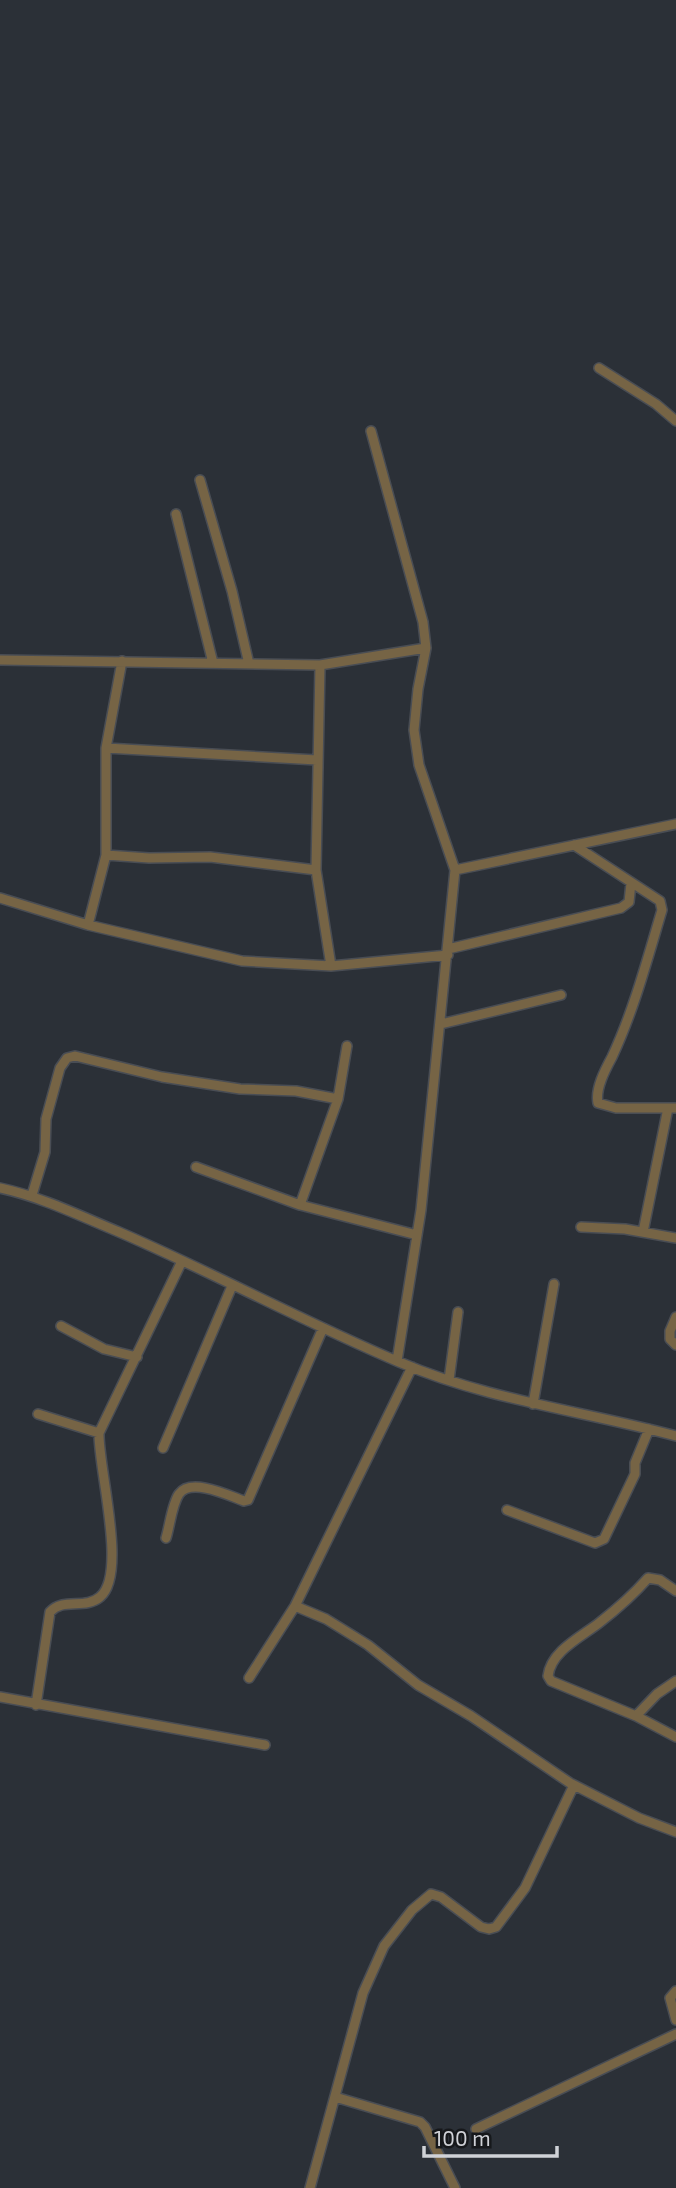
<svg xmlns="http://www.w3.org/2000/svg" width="676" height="2188" font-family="'Exo 2',sans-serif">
	<rect width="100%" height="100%" fill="#2b3037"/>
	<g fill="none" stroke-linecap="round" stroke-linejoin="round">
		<!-- minor casing -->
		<g stroke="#494d54" stroke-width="12">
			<path id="minor" d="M 599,368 L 656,404 L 676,421
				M 371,431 L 423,622 L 426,648 L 418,689 L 414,730 L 419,765 L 455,870 L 421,1210 L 397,1361
				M 200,480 L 232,591 L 249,664
				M 176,514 L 213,663
				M 0,660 L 320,665 L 426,648
				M 320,665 L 316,870 L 331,966
				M 106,748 L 317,760
				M 574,845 L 660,901 L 662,910 C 647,960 634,1010 612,1057 C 605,1070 595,1089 598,1103 L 616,1108 L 676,1108
				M 106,855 L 149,858 L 210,857 L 316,870
				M 455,870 L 676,824
				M 0,898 L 88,925 L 242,961 L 331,966 L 448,955
				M 88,925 L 106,855 L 106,748 L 122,661
				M 448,949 L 621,908 L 629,902 L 631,883
				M 441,1024 L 561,995
				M 196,1167 L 300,1205 L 417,1235
				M 0,1188 C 42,1197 80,1216 119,1232 C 214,1273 304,1322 399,1362 C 488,1400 583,1411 676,1436
				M 32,1195 L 45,1152 L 46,1119 L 60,1068 L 67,1058 L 75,1056 L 162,1077 L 240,1089 L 296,1091 L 338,1099
				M 300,1205 L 338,1099 L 347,1046
				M 581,1227 L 625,1229 L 676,1238
				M 643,1232 L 668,1108
				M 676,1317 L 670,1331 L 670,1339 L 676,1345
				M 61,1326 L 104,1349 L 137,1357
				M 449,1380 L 458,1312
				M 533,1404 L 554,1284
				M 38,1414 L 99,1433
				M 163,1448 L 232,1286
				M 507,1510 L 595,1543 L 604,1539 L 635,1474 L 635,1463 L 649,1429
				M 166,1538 C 170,1525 172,1504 179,1494 C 191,1477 230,1496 244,1501 L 248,1500 L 323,1328
				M 676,1591 L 660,1580 L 648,1578 C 634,1594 617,1609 599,1623 C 581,1637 551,1651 548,1676 L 551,1681 L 636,1716 L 676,1737
				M 295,1606 L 326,1619 L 368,1645 L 418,1685 L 471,1716 L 570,1783 L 639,1818 L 676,1832
				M 249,1678 L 295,1606 L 412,1367
				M 0,1697 L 265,1745
				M 36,1705 L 50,1612 C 63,1597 85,1610 100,1597 C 128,1574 98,1468 99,1433 L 182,1261
				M 636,1716 L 657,1694 L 676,1681
				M 676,1991 L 670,1998 L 676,2020
				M 335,2097 L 420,2122 L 425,2127 L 455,2188
				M 476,2129 L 676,2034
				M 310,2188 L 363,1993 L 384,1946 L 412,1910 L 431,1894 L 441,1897 L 481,1927 L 489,1929 L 496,1927 L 525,1888 L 574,1785"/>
		</g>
		<!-- minor -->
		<use href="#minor" stroke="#766445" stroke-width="9"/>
	</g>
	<!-- scale -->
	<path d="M424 2146v10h133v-10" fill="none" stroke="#d0d2d7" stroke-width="3.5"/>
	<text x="434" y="2146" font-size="21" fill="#d0d2d7" stroke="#16181b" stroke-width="5" paint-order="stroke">100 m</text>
</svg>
